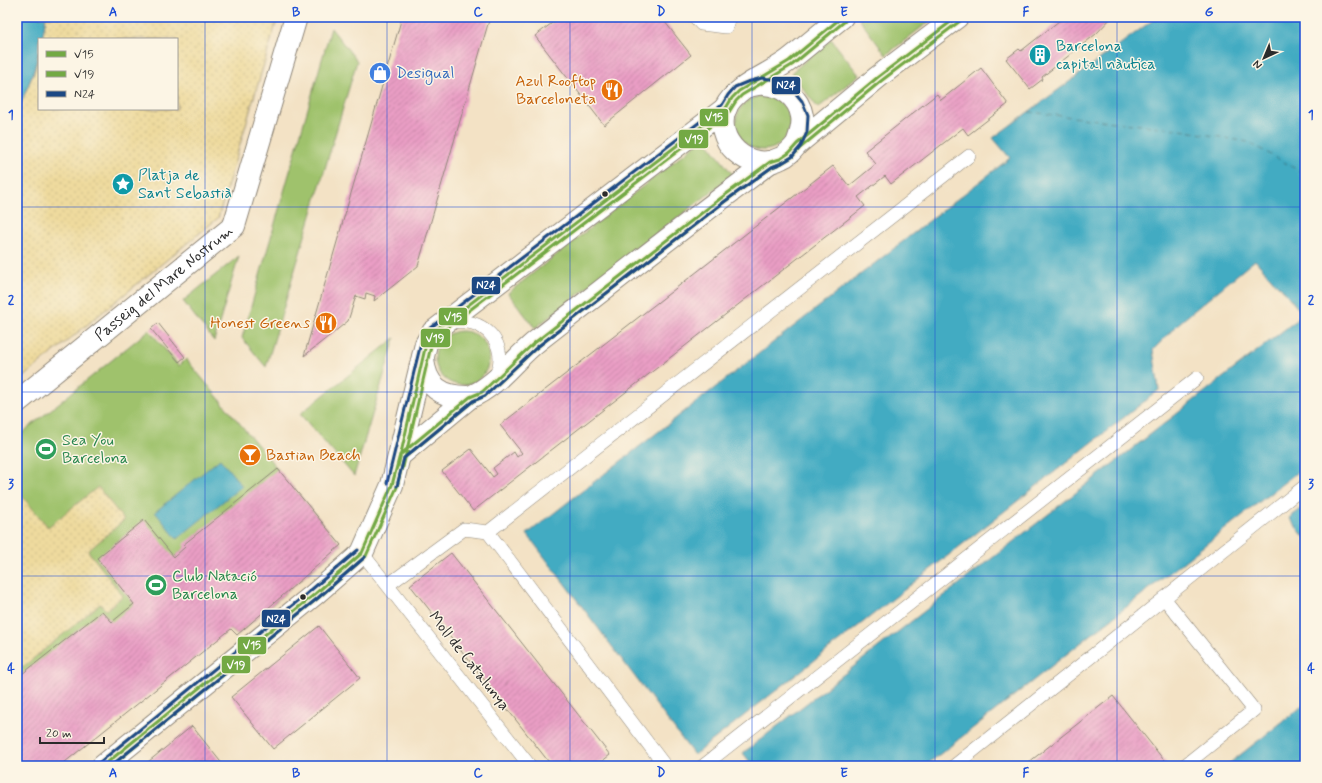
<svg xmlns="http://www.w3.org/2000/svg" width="1322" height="783" font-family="Mynerve,sans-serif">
	<defs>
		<pattern id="sand-dots" width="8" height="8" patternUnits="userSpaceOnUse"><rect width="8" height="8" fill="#eeda9e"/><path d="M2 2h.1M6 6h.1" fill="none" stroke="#cb8" stroke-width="1.8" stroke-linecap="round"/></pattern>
		<pattern id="building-hatch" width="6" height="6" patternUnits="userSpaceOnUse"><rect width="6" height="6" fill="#ea9ec5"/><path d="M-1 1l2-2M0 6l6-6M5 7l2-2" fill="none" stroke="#be81a0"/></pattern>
	</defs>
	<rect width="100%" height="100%" fill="#fcf5e5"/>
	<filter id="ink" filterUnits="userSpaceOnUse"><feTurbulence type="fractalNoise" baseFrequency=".025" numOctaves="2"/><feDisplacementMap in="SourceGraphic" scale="8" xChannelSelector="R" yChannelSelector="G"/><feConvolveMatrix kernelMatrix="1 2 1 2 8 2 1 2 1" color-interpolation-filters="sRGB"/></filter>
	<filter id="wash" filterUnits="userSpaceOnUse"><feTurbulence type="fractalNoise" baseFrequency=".012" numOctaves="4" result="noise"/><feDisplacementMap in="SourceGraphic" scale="16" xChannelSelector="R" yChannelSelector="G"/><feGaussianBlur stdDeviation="0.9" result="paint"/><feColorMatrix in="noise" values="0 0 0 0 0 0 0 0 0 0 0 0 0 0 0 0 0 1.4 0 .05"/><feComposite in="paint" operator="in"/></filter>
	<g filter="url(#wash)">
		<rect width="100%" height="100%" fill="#f3e2c5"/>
		<!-- green -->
		<path fill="#9fc26c" stroke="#65764c" d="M 861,17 L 935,17 L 886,55 L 859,19 Z
			M 331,28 L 357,61 L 266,367 L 242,338 Z
			M 831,39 L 859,75 L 818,108 L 791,73 Z
			M736 123a27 27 0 1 1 54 0a27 27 0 1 1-54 0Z
			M 704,138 L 733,175 L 535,328 L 508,293 Z
			M 239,256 L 214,341 L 183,301 Z
			M 149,330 L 179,366 L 186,359 L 341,545 L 237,635 L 230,629 L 17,766 L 17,437 Z
			M435 358a27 27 0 1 1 54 0a27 27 0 1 1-54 0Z
			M 395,338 L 354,476 L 300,414 Z"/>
		<!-- sand -->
		<path fill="url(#sand-dots)" stroke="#8c8264" d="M 46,17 L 278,17 L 218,218 L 17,382 L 17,112 L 35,70 L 39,51 L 39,109 L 177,109 L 177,39 L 42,39 Z
			M 98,487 L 124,520 L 88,551 L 123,596 L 106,610 L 100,604 L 23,667 L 17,659 L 17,490 L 48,527 Z"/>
		<!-- water -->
		<path fill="#42abc2" stroke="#366b76" d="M 17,17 L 46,17 L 42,39 L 39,39 C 39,65 27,88 17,112 Z
			M 1157,17 L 1305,17 L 1305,466 L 925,766 L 753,766 L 743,753 L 1303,315 L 1280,286 L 1279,287 L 1255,260 L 1178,324 L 1153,350 L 1159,390 L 694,755 L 527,534 L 1010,158 L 993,138 Z
			M 220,459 L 242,486 L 177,539 L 155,512 Z
			M 1305,506 L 1305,538 L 1289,518 Z
			M 1305,704 L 1305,766 L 1226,766 Z"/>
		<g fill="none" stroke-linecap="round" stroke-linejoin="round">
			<!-- ferry -->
			<path stroke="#345e67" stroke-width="1" stroke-dasharray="5 4" stroke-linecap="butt" d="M 1029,112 L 1175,129 L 1248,142 L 1305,174"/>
		</g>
		<g id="blocks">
			<!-- building -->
			<path fill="url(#building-hatch)" d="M 402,17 L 490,17 L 418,266 L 374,301 L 375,296 L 366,293 L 365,299 L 356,296 L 348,321 L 304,356 Z
				M 560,17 L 661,17 L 691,55 L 604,125 L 535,36 Z
				M 1064,17 L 1112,17 L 1096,34 L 1042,77 L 1043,79 L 1030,89 L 1006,59 L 1019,49 L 1021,51 Z
				M 981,68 L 1008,104 L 968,135 L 963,128 L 891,184 L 885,176 L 858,197 L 865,206 L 473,511 L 442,471 L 471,449 L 493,477 L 497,474 L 493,468 L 514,452 L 517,457 L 522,453 L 500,425 L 833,166 L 849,186 L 876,164 L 865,151 L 937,94 L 941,100 Z
				M 158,323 L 185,357 L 179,362 L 151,329 Z
				M 278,469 L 341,545 L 237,635 L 231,629 L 60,766 L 17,766 L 17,678 L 102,611 L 112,622 L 134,604 L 97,558 L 144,520 L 174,557 L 185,547 L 183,545 Z
				M 451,553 L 610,755 L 596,766 L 552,766 L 410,585 Z
				M 319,626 L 360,678 L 273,749 L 231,697 Z
				M 1113,696 L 1167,764 L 1165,766 L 1024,766 Z
				M 192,726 L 224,766 L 143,766 Z"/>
		</g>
	</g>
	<g filter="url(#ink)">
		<use href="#blocks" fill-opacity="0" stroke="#8f8678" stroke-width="1"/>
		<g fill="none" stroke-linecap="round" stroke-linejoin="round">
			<!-- lane casing -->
			<g stroke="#8f8678" stroke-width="14">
				<path id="lane" d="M 695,17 L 701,24 L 726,27 L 729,17
					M 449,323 C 482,314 512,345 495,377
					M 488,532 L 665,766
					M 362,553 L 530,766
					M 388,585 L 464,529 L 488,532 L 969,156
					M 1164,598 L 1254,710 L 1184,766
					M 703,766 L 1197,378
					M 954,766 L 1305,486"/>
			</g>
			<!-- street casing -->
			<g stroke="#8f8678" stroke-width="24">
				<g id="street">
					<path d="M 842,17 C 824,31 807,46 789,60 C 771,74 736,86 726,107 C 711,140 749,175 781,158 C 788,155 792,150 797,144 L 878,77 L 957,17"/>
					<path d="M 749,86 C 754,85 759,83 764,84 C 783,85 799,98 802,116 C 804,126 800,135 797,144"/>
					<path d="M 423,358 C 425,387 442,398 470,397"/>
					<path id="s1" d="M 17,402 L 234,226 L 296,17"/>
					<path d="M 400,455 L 470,397 C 497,386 514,359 537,341 C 614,281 691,220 770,162"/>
					<path d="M 103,766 L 315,594 L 362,553 L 392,485 L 426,344 L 433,332 L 726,108"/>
				</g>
			</g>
			<!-- lane -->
			<use href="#lane" stroke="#fff" stroke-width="13"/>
			<!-- street -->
			<use href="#street" stroke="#fff" stroke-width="22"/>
			<!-- bus-1 casing -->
			<g stroke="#fcf5e5" stroke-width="6">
				<path id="bus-1" d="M 398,466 L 426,344 L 433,332 L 726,108 L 732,98 L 739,91 L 789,61 L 842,17
					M 103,766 L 315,594 L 362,553 L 392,485 L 400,455 L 470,397 L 482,392 L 533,344 L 721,198 L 770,162 L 780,159 L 789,153 L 797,144 L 878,77 L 957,17"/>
			</g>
			<!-- bus-2 casing -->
			<g stroke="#fcf5e5" stroke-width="6">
				<path id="bus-2" d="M 403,467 L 431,346 L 437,335 L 729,112 L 736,101 L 742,95 L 792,65 L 845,21
					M 111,766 L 318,598 L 366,556 L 397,487 L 404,458 L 473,401 L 485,396 L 536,348 L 724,202 L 772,167 L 782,163 L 792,157 L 800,148 L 881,81 L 960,21"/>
			</g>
			<!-- bus-3 casing -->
			<g stroke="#fcf5e5" stroke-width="6">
				<path id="bus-3" d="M 387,483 L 421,343 L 430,328 L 722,105 L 728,95 L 735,87 L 747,82 L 762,78 L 778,80 L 793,90 L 802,101 L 808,115 L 807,132 L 801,146 L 792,157 L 782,163 L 772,167 L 724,202 L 536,348 L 485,396 L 473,401 L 404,458 L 397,486
					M 100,762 L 304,596 L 358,550
					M 111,766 L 318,598 L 365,557"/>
			</g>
			<!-- bus-1 -->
			<use href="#bus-1" stroke="#73a944" stroke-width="3"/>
			<!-- bus-2 -->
			<use href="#bus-2" stroke="#73a944" stroke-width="3"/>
			<!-- bus-3 -->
			<use href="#bus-3" stroke="#1c4883" stroke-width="3"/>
		</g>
	</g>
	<!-- grid -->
	<path fill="none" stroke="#1d4ed8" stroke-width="1" stroke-opacity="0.55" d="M 205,17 L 205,766M 387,17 L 387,766M 570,17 L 570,766M 752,17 L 752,766M 935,17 L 935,766M 1117,17 L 1117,766M 17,207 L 1305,207M 17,392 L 1305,392M 17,576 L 1305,576"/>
	<!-- icons -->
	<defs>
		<g id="building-disc" transform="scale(1.15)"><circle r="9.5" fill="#0f9aa8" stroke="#fcf5e5"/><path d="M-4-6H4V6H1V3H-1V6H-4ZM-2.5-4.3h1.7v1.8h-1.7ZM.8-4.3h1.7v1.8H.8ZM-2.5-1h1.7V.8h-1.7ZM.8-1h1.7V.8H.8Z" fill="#fff"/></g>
		<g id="shop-disc" transform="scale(1.15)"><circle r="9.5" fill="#3f7fe0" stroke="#fcf5e5"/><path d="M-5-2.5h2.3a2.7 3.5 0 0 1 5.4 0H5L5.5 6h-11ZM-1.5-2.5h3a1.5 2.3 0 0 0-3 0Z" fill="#fff"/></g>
		<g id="restaurant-disc" transform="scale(1.15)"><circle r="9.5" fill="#e8710a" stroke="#fcf5e5"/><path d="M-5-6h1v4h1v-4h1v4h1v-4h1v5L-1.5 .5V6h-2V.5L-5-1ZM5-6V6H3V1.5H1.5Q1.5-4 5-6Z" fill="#fff"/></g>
		<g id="sight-disc" transform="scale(1.15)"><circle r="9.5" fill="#0f9aa8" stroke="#fcf5e5"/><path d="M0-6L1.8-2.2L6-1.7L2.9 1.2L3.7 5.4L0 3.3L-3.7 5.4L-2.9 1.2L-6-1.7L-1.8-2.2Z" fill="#fff"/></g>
		<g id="stadium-disc" transform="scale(1.15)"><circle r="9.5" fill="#2e9e5b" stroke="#fcf5e5"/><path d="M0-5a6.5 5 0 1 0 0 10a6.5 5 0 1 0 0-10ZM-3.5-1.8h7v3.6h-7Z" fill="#fff"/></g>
		<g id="bar-disc" transform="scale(1.15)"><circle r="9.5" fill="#e8710a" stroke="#fcf5e5"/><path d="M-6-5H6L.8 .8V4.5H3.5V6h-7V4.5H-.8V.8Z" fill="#fff"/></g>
	</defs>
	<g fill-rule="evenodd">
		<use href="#building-disc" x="1040" y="55"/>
		<use href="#shop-disc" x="380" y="73"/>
		<use href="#restaurant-disc" x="612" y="90"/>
		<use href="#sight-disc" x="123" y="184"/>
		<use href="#restaurant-disc" x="326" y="323"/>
		<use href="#stadium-disc" x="46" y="449"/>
		<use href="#bar-disc" x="250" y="455"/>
		<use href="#stadium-disc" x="156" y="585"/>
	</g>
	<!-- markers -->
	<g fill="#2b2b2b" stroke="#fcf5e5" stroke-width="1.5">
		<circle cx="605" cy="194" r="3.5"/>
		<circle cx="303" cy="597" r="3.5"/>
	</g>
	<g text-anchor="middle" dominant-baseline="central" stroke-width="3" stroke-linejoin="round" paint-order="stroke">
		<!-- culture labels -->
		<g font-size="16" fill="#0d838f" stroke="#fcf5e5" text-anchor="start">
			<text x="1056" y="46">Barcelona<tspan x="1056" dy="18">capital nàutica</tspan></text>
			<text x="138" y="175">Platja de<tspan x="138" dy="18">Sant Sebastià</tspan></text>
		</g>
		<!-- shop labels -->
		<g font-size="16" fill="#366cbe" stroke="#fcf5e5" text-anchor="start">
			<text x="396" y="73">Desigual</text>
		</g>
		<!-- food labels -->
		<g font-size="16" fill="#c56008" stroke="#fcf5e5" text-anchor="end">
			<text x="596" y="81">Azul Rooftop<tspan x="596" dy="18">Barceloneta</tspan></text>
			<text x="310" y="323">Honest Greens</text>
			<text x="266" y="455" text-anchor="start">Bastian Beach</text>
		</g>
		<!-- street labels -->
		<g font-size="16" fill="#2b2b2b" stroke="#fcf5e5">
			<text stroke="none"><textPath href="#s1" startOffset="189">Passeig del Mare Nostrum</textPath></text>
			<text transform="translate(469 661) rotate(52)">Moll de Catalunya</text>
		</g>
		<!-- leisure labels -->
		<g font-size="16" fill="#27864d" stroke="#fcf5e5" text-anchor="start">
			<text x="62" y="440">Sea You<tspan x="62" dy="18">Barcelona</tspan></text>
			<text x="172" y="576">Club Natació<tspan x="172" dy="18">Barcelona</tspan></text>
		</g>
	</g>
	<g stroke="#fcf5e5" stroke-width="1.5">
		<rect x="771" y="76" width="30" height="19" rx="4" fill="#1c4883"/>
		<rect x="699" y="108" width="30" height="19" rx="4" fill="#73a944"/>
		<rect x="678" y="129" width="31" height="20" rx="4" fill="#73a944"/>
		<rect x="471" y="276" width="30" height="19" rx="4" fill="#1c4883"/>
		<rect x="438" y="307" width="30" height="19" rx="4" fill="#73a944"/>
		<rect x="420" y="328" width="31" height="20" rx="4" fill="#73a944"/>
		<rect x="261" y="609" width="30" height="19" rx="4" fill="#1c4883"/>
		<rect x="237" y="636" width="30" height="19" rx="4" fill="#73a944"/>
		<rect x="221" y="655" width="30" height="19" rx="4" fill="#73a944"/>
	</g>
	<g font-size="11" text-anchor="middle" font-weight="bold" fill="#fff">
		<text x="786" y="89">N24</text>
		<text x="714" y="121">V15</text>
		<text x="694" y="143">V19</text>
		<text x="486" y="289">N24</text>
		<text x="453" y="321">V15</text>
		<text x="435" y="342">V19</text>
		<text x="276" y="623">N24</text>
		<text x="252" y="649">V15</text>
		<text x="236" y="669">V19</text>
	</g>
	<!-- margin -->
	<rect width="1322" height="783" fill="none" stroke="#fcf5e5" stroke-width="44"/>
	<!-- legend -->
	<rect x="38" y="38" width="140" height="72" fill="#fcf5e5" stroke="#a8a49b"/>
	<rect x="46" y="51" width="20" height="6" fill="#73a944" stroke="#a8a49b"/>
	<text x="74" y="58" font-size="12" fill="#2b2b2b">V15</text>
	<rect x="46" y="71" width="20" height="6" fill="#73a944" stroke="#a8a49b"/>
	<text x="74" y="78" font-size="12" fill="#2b2b2b">V19</text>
	<rect x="46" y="91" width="20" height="6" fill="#1c4883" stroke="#a8a49b"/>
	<text x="74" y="98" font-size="12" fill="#2b2b2b">N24</text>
	<!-- north arrow -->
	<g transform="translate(1264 58) rotate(224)" stroke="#fcf5e5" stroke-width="3" paint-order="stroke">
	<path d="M0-3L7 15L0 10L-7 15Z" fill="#2b2b2b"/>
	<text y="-6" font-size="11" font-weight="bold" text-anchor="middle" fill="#2b2b2b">N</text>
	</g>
	<!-- scale -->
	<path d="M40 737v6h64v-6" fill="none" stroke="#2b2b2b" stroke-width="2"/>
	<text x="46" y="737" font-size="12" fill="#2b2b2b" stroke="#fcf5e5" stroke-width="3" paint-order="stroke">20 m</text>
	<rect x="22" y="22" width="1278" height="739" fill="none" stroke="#1d4ed8" stroke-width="1.5"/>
	<g font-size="13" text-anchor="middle" font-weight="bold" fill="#1d4ed8">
		<text x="113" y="16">A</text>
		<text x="296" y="16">B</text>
		<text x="478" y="16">C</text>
		<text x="661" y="16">D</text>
		<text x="844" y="16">E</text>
		<text x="1026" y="16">F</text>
		<text x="1209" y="16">G</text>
		<text x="11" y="119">1</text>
		<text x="1311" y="119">1</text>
		<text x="11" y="304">2</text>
		<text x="1311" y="304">2</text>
		<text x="11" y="488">3</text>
		<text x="1311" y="488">3</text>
		<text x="11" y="673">4</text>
		<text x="1311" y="673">4</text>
		<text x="113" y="777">A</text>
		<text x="296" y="777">B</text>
		<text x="478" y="777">C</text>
		<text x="661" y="777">D</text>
		<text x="844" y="777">E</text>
		<text x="1026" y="777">F</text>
		<text x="1209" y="777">G</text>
	</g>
</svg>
